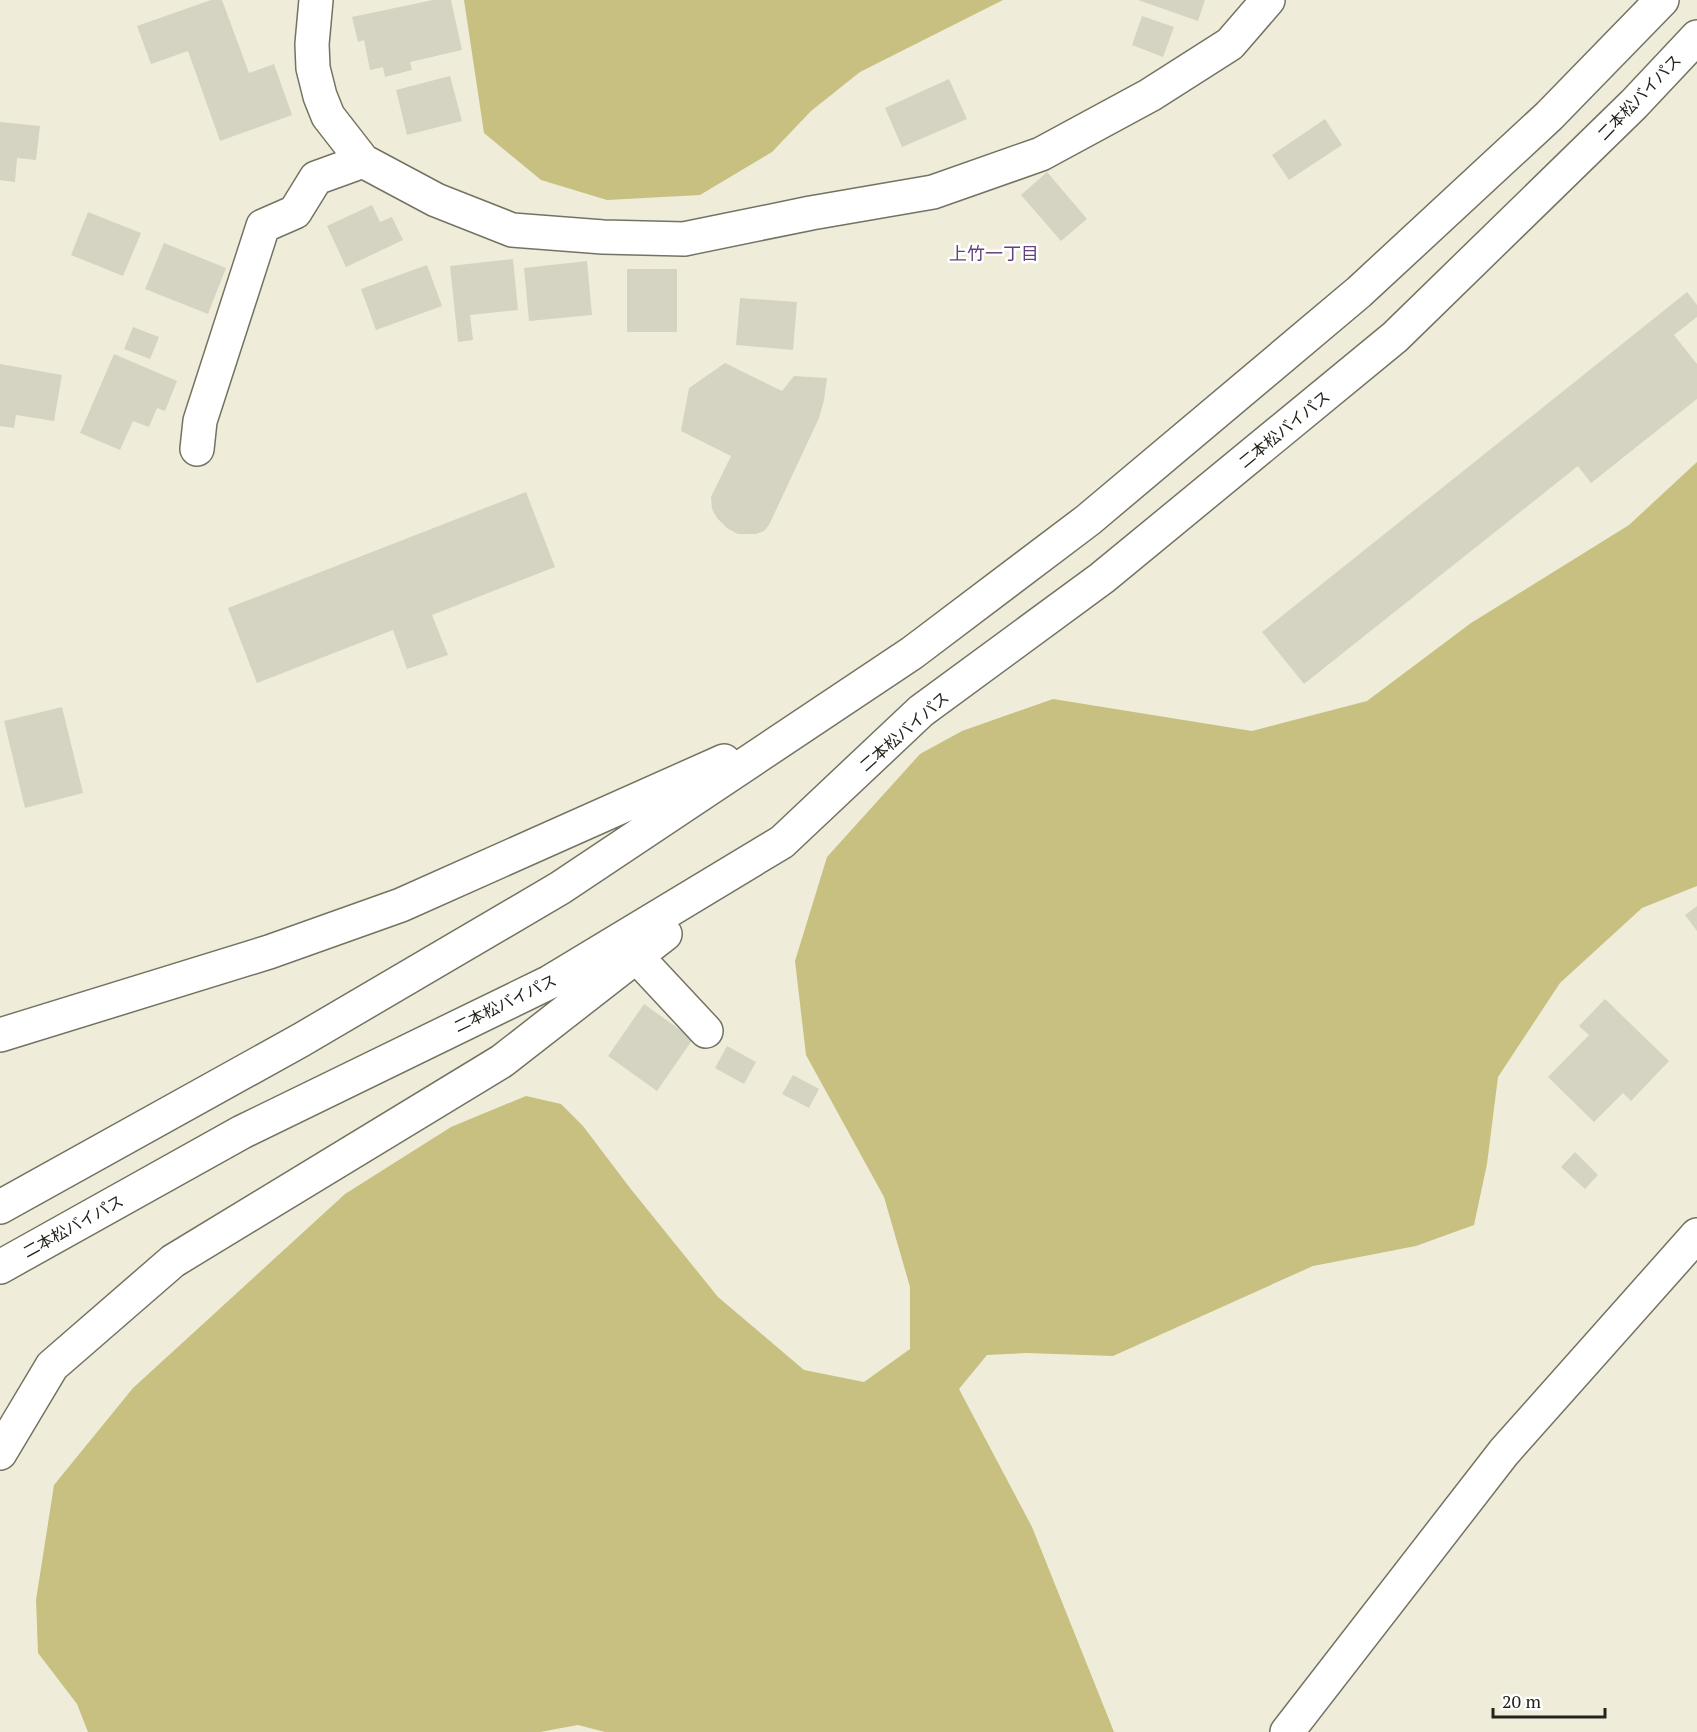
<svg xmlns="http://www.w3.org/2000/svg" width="1697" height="1732" font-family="'PT Serif','Noto Sans JP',serif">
	<rect width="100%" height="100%" fill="#efedda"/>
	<!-- green -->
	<path fill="#c7c081" d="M 464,0 L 1003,0 L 860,72 L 811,111 L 772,152 L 700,195 L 607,200 L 541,180 L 484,133 Z
		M 1697,462 L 1697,886 L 1642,908 L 1560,983 L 1498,1077 L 1487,1164 L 1474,1225 L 1416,1246 L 1313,1266 L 1113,1356 L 1026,1353 L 987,1355 L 959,1389 L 1032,1527 L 1114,1732 L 605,1732 L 578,1725 L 540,1732 L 88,1732 L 77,1704 L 38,1653 L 36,1600 L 54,1485 L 133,1388 L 345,1194 L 451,1127 L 526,1096 L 561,1104 L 583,1126 L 630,1188 L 718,1297 L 804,1370 L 864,1382 L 910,1349 L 910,1287 L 884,1197 L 806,1055 L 795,961 L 827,857 L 920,754 L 962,731 L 1053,699 L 1252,731 L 1367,701 L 1471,623 L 1629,525 Z"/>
	<!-- building -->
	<path fill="#d5d3c1" d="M 211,0 L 222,0 L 249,73 L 274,64 L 292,115 L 220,141 L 188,51 L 151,64 L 137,26 Z
		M 433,0 L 451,0 L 462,50 L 410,62 L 412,70 L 385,77 L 383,67 L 370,70 L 364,40 L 358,42 L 352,17 Z
		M 1138,0 L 1205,0 L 1198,21 Z
		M 1142,16 L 1174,27 L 1163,57 L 1132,45 Z
		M 450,76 L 462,121 L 407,135 L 396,90 Z
		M 949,79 L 967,119 L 902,147 L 885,108 Z
		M 1325,119 L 1342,145 L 1289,180 L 1272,155 Z
		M 0,122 L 40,126 L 36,160 L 17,158 L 15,182 L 0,180 Z
		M 1047,172 L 1087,219 L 1061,241 L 1021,195 Z
		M 372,205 L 380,222 L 392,217 L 403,240 L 346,267 L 327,226 Z
		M 88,212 L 141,233 L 123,276 L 71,255 Z
		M 164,243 L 226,268 L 208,314 L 145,289 Z
		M 513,259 L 518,310 L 470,315 L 473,340 L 458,342 L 450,266 Z
		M 587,261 L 592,315 L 529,321 L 524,268 Z
		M 427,265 L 442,306 L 376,330 L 361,289 Z
		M 627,269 L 677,269 L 677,332 L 627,332 Z
		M 1687,292 L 1697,305 L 1697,317 L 1674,335 L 1697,364 L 1697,399 L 1591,483 L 1578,466 L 1304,684 L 1262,632 Z
		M 740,298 L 797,302 L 793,350 L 736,345 Z
		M 133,327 L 159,337 L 150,359 L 124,349 Z
		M 114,354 L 177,381 L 165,411 L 157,408 L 149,427 L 133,421 L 120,450 L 80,433 Z
		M 725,363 L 782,391 L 794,376 L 827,378 L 824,400 L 819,418 L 769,525 L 764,531 L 756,534 L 738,534 L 727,528 L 717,518 L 712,509 L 711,497 L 731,456 L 681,431 L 689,388 Z
		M 0,364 L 62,375 L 54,421 L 16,415 L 14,428 L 0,426 Z
		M 526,492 L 555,567 L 432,615 L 448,655 L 407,669 L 393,630 L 257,683 L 228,608 Z
		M 62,707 L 83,793 L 25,808 L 4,721 Z
		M 1697,906 L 1697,931 L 1685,915 Z
		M 1605,999 L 1669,1061 L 1631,1101 L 1623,1093 L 1594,1122 L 1548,1077 L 1589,1035 L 1579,1026 Z
		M 644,1004 L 693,1039 L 657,1091 L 608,1056 Z
		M 727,1046 L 756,1062 L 744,1084 L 715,1068 Z
		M 793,1075 L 819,1089 L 809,1108 L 782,1094 Z
		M 1575,1152 L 1598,1175 L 1585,1189 L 1561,1167 Z"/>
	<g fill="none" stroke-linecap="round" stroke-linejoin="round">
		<!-- minor casing -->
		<g stroke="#747362" stroke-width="36">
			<path id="minor" d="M 316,0 L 312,44 L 313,68 L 320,96 L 328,116 L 363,161 L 436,200 L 512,230 L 603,237 L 684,239 L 811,213 L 933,192 L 1041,154 L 1150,95 L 1230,44 L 1268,0
				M 197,449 L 200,421 L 263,226 L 295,212 L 316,178 L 363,161
				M 636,956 L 706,1031
				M 1287,1732 L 1504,1452 L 1697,1235"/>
		</g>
		<!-- highway casing -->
		<g stroke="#747362" stroke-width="36">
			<path id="highway" d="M 0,1035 L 269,952 L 401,905 L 724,761
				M 0,1207 L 301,1040 L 560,888 L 912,653 L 1088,520 L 1359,292 L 1549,116 L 1662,0
				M 0,1267 L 242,1132 L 550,982 L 782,842 L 921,711 L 1102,578 L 1395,337 L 1634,104 L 1697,37
				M 0,1453 L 52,1366 L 173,1261 L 502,1061 L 665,934"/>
		</g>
		<!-- minor -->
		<use href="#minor" stroke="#fff" stroke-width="33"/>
		<!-- highway -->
		<use href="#highway" stroke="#fff" stroke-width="33"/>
	</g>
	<g text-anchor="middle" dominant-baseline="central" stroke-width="5" stroke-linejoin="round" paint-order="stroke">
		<!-- street labels -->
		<g font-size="16" fill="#23221b" stroke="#fff">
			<text transform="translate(1639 97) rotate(-46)">二本松バイパス</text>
			<text transform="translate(1284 429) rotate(-39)">二本松バイパス</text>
			<text transform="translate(904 731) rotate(-41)">二本松バイパス</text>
			<text transform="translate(505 1003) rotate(-26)">二本松バイパス</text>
			<text transform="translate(73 1226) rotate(-29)">二本松バイパス</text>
		</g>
		<!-- neighbourhood labels -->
		<g font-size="18" fill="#65417a" stroke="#fff">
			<text x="994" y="253">上竹一丁目</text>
		</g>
	</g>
	<!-- scale -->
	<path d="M1493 1708v9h112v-9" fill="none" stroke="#23221b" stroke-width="3"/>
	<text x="1502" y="1708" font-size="18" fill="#23221b" stroke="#ffffff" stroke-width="4.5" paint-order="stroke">20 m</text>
</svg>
